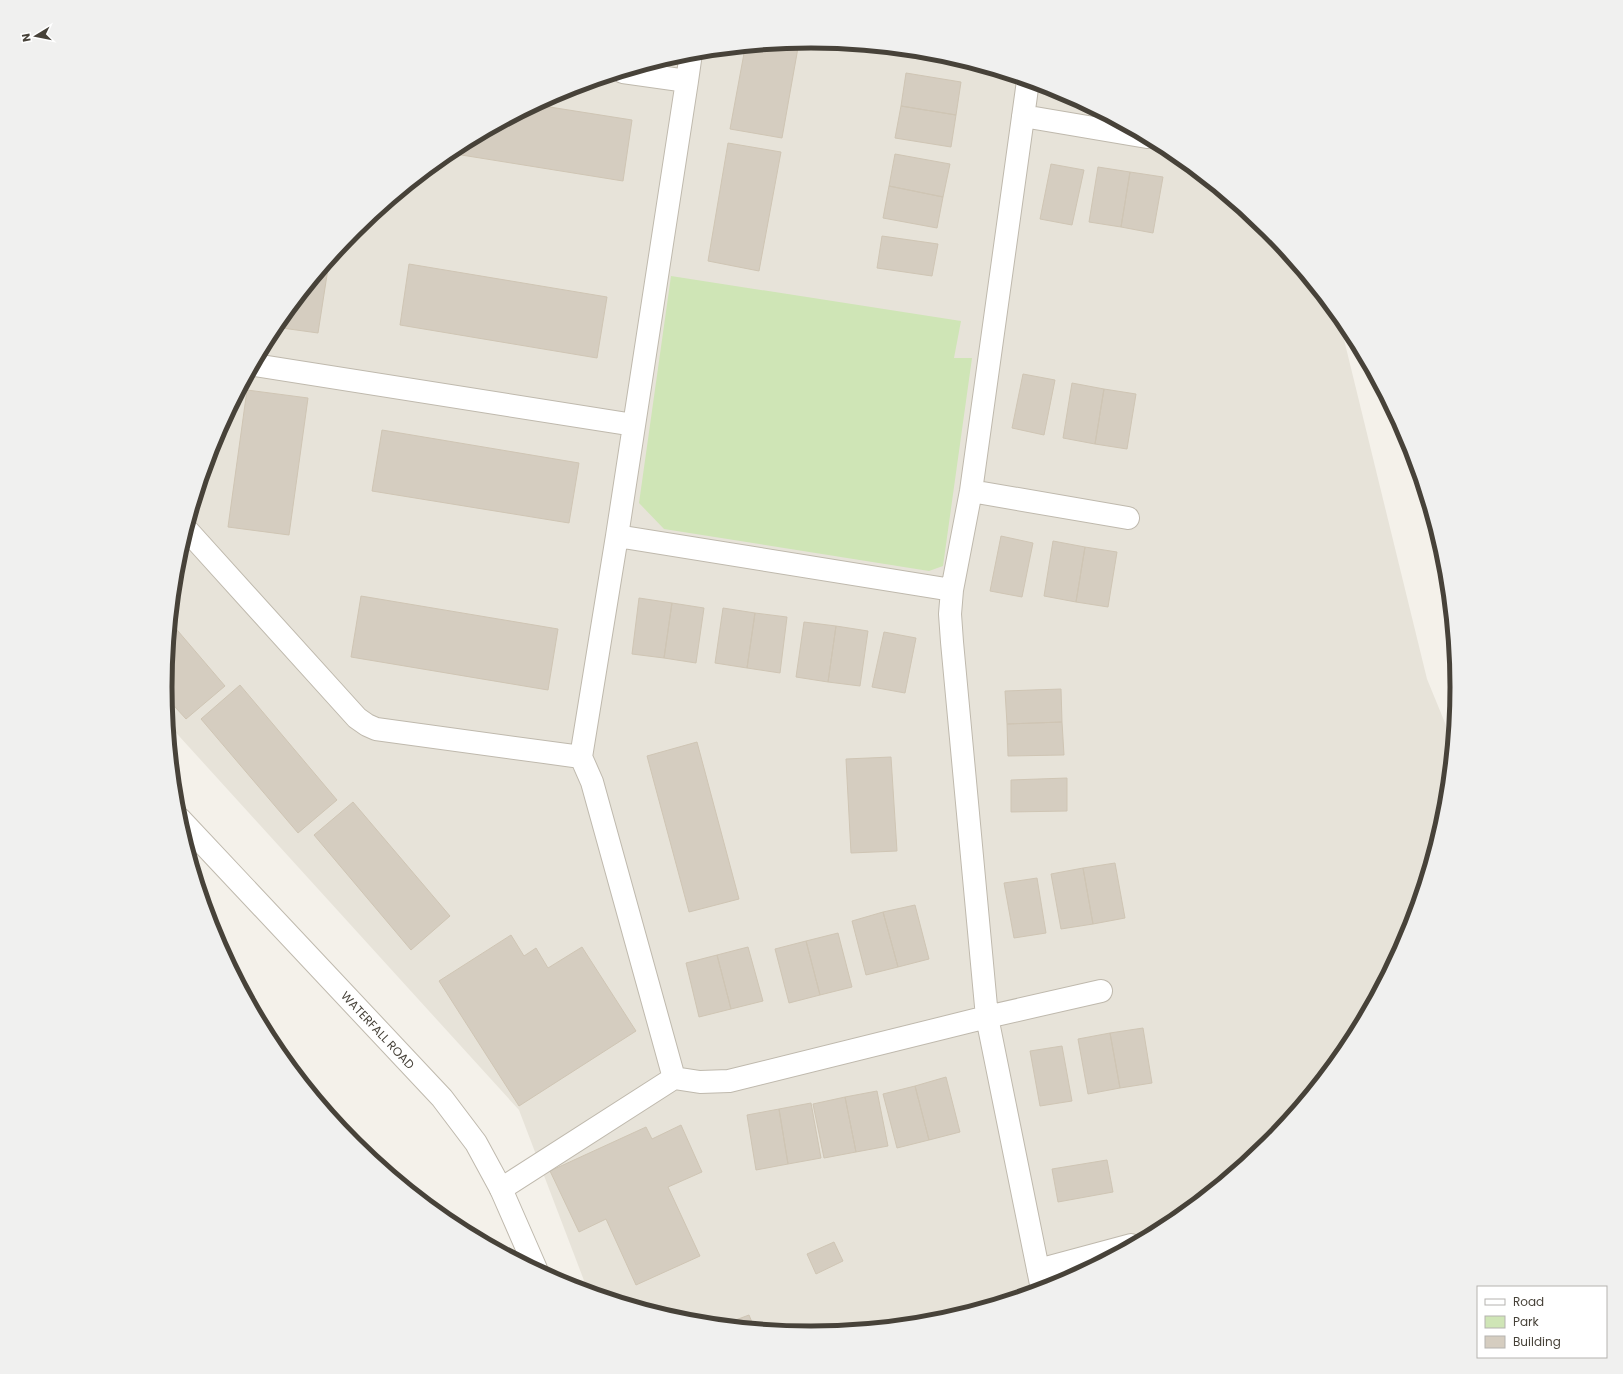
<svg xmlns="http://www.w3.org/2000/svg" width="1623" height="1374" font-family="Poppins,sans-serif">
	<rect width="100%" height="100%" fill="#f4f1ea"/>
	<!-- residential -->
	<path fill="#e7e3d9" d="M 812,41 L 938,53 L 1059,90 L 1171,150 L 1268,230 L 1338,315 L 1427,679 L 1452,740 L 1445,813 L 1408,934 L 1348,1046 L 1268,1144 L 1170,1224 L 1059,1284 L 937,1321 L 811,1333 L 685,1321 L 588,1291 L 519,1110 L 169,725 L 166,687 L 178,561 L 215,440 L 275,328 L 355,230 L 453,150 L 564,90 L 686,53 Z"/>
	<!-- green -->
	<path fill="#cfe5b6" d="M 671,276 L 961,321 L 954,358 L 972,358 L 943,566 L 929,571 L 664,529 L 639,503 Z"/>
	<!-- building -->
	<path fill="#d5cdc0" stroke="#cfc5b4" d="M 799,42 L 782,138 L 730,129 L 745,48 Z
		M 908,51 L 938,53 L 962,61 L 962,66 L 907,57 Z
		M 906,73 L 961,82 L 956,115 L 901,106 Z
		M 537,105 L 632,120 L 623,181 L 449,153 Z
		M 901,106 L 956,115 L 951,147 L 895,138 Z
		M 728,143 L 781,152 L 759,271 L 708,261 Z
		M 895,154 L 950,164 L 943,197 L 889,186 Z
		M 1051,164 L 1084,170 L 1072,225 L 1040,219 Z
		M 1098,167 L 1130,172 L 1121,227 L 1089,222 Z
		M 1130,172 L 1163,177 L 1153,233 L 1121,227 Z
		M 889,186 L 943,197 L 937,228 L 883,218 Z
		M 882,236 L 938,244 L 932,276 L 877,268 Z
		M 329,262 L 318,333 L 275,327 Z
		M 409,264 L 607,297 L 597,358 L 400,325 Z
		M 1023,374 L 1055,380 L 1044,435 L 1012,428 Z
		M 1072,383 L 1104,389 L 1095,444 L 1063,438 Z
		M 1104,389 L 1136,394 L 1127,449 L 1095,444 Z
		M 247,390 L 308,398 L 289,535 L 228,527 Z
		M 382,430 L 579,463 L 569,523 L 372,491 Z
		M 1001,536 L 1033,543 L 1022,597 L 990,591 Z
		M 1053,541 L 1085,547 L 1076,602 L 1044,596 Z
		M 1085,547 L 1117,552 L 1108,607 L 1076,602 Z
		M 361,596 L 558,629 L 548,690 L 351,657 Z
		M 639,598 L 672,603 L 664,658 L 632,654 Z
		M 672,603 L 704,608 L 696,663 L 664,658 Z
		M 723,608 L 755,613 L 747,668 L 715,663 Z
		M 755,613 L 787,617 L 780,673 L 747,668 Z
		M 804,622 L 836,626 L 828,682 L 796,677 Z
		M 172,624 L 225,686 L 186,719 L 166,697 L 166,687 Z
		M 836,626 L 868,631 L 860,686 L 828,682 Z
		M 884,632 L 916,638 L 905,693 L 872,687 Z
		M 240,685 L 337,800 L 298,833 L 201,719 Z
		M 1061,689 L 1062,722 L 1007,724 L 1005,691 Z
		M 1062,722 L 1064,755 L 1008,756 L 1007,724 Z
		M 697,742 L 739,899 L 689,912 L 647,756 Z
		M 891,757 L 897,851 L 851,853 L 846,759 Z
		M 1067,778 L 1067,811 L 1011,812 L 1011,780 Z
		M 353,802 L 450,916 L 411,950 L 314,835 Z
		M 1115,863 L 1125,918 L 1093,924 L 1083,868 Z
		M 1083,868 L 1093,924 L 1061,929 L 1051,874 Z
		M 1037,878 L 1046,933 L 1014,938 L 1004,883 Z
		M 915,905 L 929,959 L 898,967 L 883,912 Z
		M 883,912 L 898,967 L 866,975 L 852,921 Z
		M 838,933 L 852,987 L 820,995 L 806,941 Z
		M 511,935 L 524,956 L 536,948 L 548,968 L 582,947 L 636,1031 L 519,1106 L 439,981 Z
		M 806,941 L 820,995 L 789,1003 L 775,949 Z
		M 748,947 L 763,1001 L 731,1009 L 717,955 Z
		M 717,955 L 731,1009 L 699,1017 L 686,963 Z
		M 1143,1028 L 1152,1083 L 1120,1088 L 1110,1033 Z
		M 1110,1033 L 1120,1088 L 1088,1094 L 1078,1039 Z
		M 1062,1046 L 1072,1101 L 1040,1106 L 1030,1051 Z
		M 946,1077 L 960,1132 L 929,1140 L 915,1086 Z
		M 915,1086 L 929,1140 L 897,1148 L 883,1094 Z
		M 877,1091 L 888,1146 L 856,1152 L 845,1097 Z
		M 845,1097 L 856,1152 L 824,1158 L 813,1104 Z
		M 811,1103 L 821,1158 L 788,1164 L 779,1109 Z
		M 779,1109 L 788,1164 L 756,1170 L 747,1115 Z
		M 681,1125 L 702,1172 L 668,1187 L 700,1256 L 636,1285 L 606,1219 L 579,1232 L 550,1171 L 646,1127 L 652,1139 Z
		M 1107,1160 L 1113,1192 L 1058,1202 L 1052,1169 Z
		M 834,1242 L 843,1261 L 816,1274 L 807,1254 Z
		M 749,1315 L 754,1327 L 725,1324 Z"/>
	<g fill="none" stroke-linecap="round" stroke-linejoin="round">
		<!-- minor casing -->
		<g stroke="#bfb9ad" stroke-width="24">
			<path id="minor" d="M 687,81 L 691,53
				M 1028,81 L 971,491 L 952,590 L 950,614 L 952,642 L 987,1017 L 1101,991
				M 1023,116 L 1147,137
				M 255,365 L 634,425
				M 971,491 L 1128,518
				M 187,530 L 357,718 L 367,725 L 376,729 L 581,757
				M 617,536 L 687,81 L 623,72
				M 674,1078 L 592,782 L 581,757 L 617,536 L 952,590
				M 501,1189 L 674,1078 L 700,1082 L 729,1081 L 987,1017 L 1042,1289
				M 1038,1270 L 1131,1245"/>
		</g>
		<!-- tertiary casing -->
		<g stroke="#bfb9ad" stroke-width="24">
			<path id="tertiary" d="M 180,819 L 442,1098 L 476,1143 L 501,1189 L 536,1269"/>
		</g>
		<!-- minor -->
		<use href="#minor" stroke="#fff" stroke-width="22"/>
		<!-- tertiary -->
		<use href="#tertiary" stroke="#fff" stroke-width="22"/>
	</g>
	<g text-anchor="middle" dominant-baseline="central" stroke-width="3.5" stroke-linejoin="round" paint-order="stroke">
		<!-- street labels -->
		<g font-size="12" fill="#474239" stroke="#fff">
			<text transform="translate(378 1030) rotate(47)">WATERFALL ROAD</text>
		</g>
	</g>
	<!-- crop -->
	<path d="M0 0H1623V1374H0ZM172 687a639 639 0 1 1 1278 0a639 639 0 1 1-1278 0Z" fill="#f0f0ef" fill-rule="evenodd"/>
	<path fill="none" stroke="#474239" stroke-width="5" d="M172 687a639 639 0 1 1 1278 0a639 639 0 1 1-1278 0Z"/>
	<!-- legend -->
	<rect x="1477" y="1286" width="130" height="72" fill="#ffffff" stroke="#b5b3b0"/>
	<rect x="1485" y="1299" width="20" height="6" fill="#ffffff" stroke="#b5b3b0"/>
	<text x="1513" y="1306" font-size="12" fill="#474239">Road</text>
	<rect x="1485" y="1316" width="20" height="12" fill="#cfe5b6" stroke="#b5b3b0"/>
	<text x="1513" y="1326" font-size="12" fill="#474239">Park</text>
	<rect x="1485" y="1336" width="20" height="12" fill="#d5cdc0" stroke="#b5b3b0"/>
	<text x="1513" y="1346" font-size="12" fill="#474239">Building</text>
	<!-- north arrow -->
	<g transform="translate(36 36) rotate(260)" stroke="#ffffff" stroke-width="3" paint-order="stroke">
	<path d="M0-3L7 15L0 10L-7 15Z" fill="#474239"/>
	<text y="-6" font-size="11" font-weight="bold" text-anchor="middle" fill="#474239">N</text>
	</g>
</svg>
